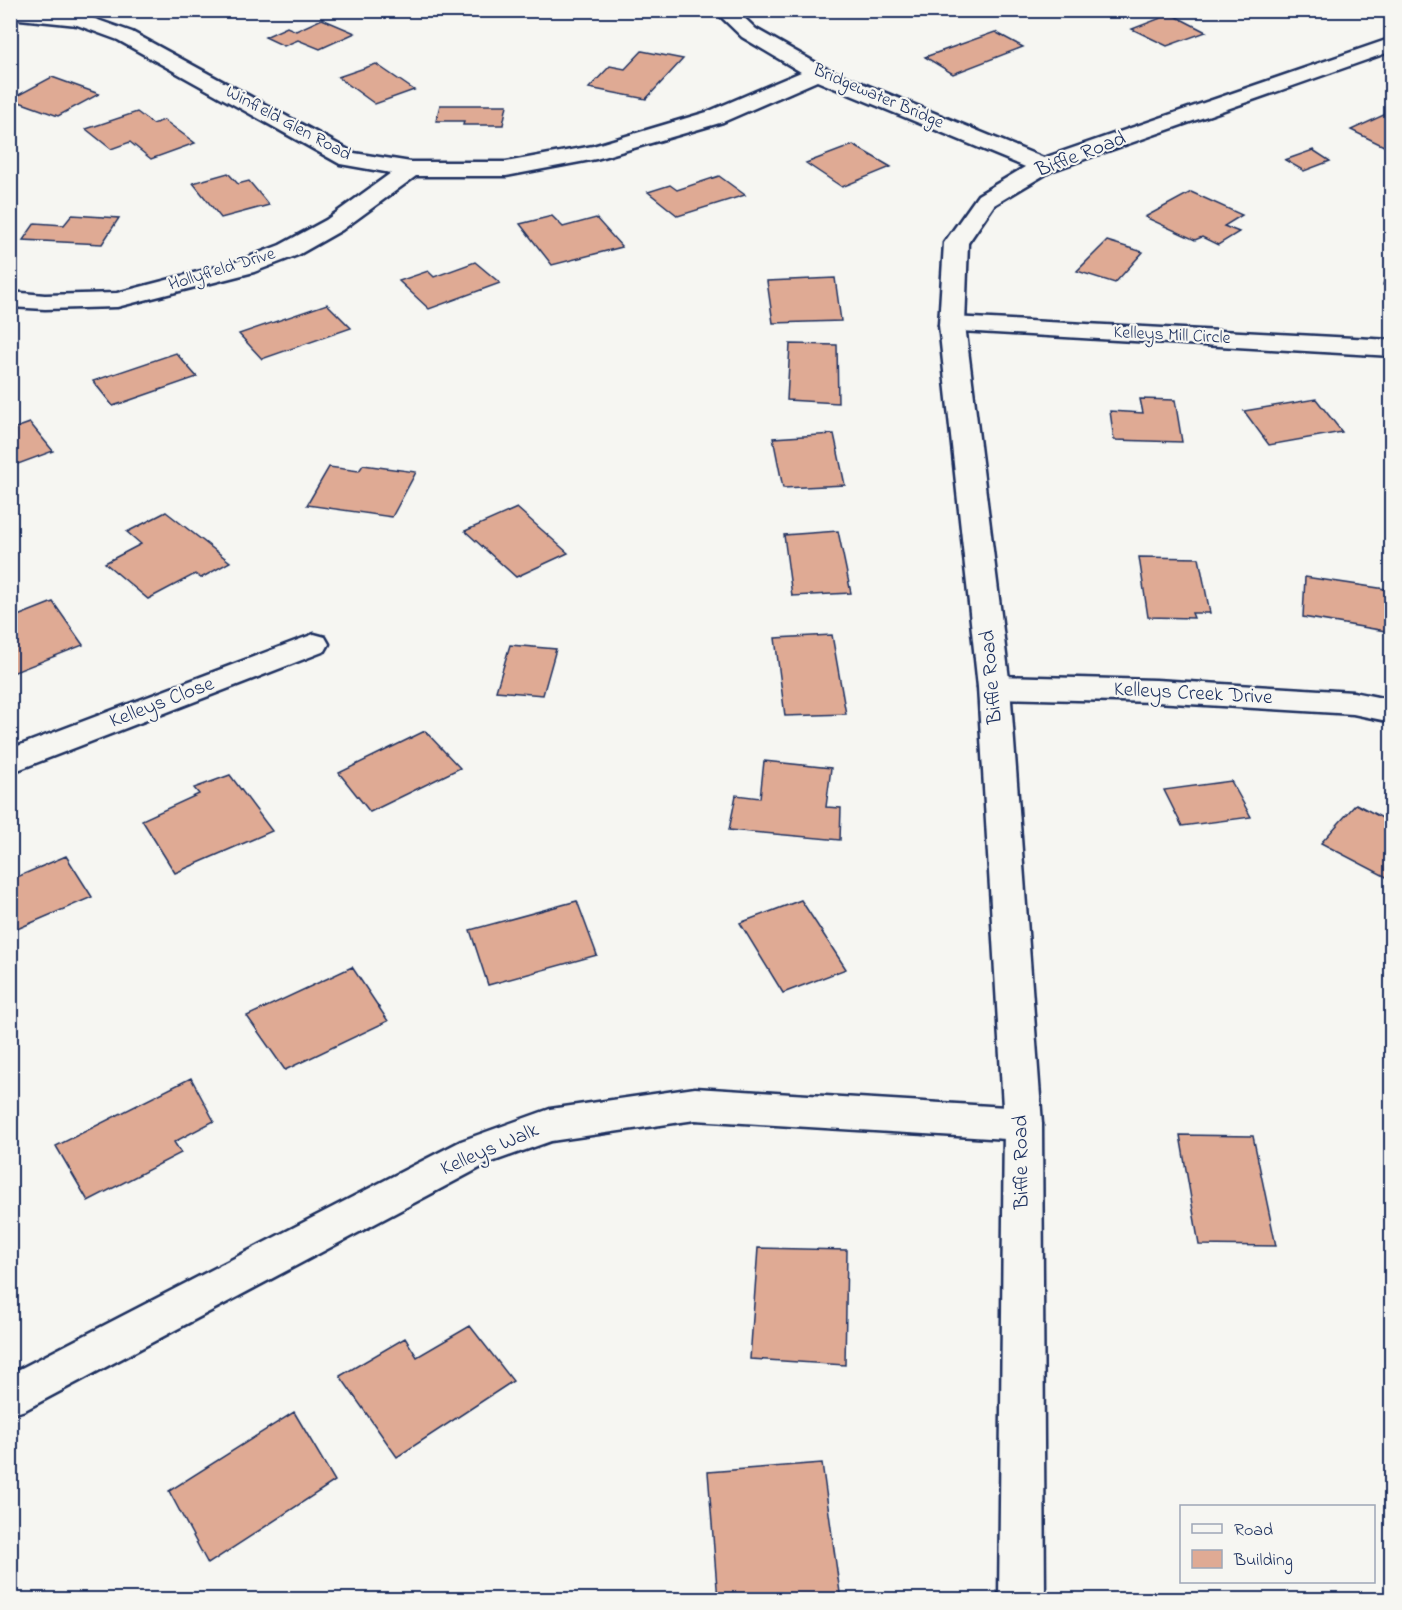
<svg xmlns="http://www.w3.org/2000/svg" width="1402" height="1610" font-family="'Indie Flower',sans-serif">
	<rect width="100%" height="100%" fill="#f6f6f2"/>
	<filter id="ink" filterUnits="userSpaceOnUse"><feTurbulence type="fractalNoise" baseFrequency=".0167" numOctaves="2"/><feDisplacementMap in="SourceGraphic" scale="12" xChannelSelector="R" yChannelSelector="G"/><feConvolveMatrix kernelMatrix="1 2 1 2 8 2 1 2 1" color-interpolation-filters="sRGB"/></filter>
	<g filter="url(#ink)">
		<!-- building -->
		<path fill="#dfaa94" stroke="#1b2f5e" stroke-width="1.5" d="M 190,10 L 218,10 L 206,16 Z
			M 1171,14 L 1206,32 L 1167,46 L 1132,29 Z
			M 322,19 L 355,33 L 320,49 L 298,40 L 284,46 L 265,37 L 287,27 L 296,31 Z
			M 995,32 L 1023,47 L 953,74 L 925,57 Z
			M 642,51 L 683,59 L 646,99 L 589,88 L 610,66 L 625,69 Z
			M 376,64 L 414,90 L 375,104 L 338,77 Z
			M 52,77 L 99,94 L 58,116 L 11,99 Z
			M 440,105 L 507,105 L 503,125 L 463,125 L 464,121 L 436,121 Z
			M 137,112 L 153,124 L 164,120 L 195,143 L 151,159 L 130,142 L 111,149 L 86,129 Z
			M 1388,113 L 1392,115 L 1392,150 L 1351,130 Z
			M 853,145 L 891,167 L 842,187 L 806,163 Z
			M 1313,150 L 1330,161 L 1304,171 L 1285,160 Z
			M 228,173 L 238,184 L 249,181 L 269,205 L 221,218 L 193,183 Z
			M 719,176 L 745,195 L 678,216 L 648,192 L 670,185 L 677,190 Z
			M 1191,192 L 1242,215 L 1224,226 L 1239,232 L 1218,245 L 1202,237 L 1195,240 L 1145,217 Z
			M 72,215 L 119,218 L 102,244 L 23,240 L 35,223 L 64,225 Z
			M 552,216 L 563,227 L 596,218 L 622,247 L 552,265 L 520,224 Z
			M 1107,241 L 1143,252 L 1115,283 L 1077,271 Z
			M 1390,256 L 1392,256 L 1392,287 L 1383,285 Z
			M 475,262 L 500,283 L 429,309 L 399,281 L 428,271 L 434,277 Z
			M 835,278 L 841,321 L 773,323 L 767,281 Z
			M 327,304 L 351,328 L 262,359 L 239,334 Z
			M 790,344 L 837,345 L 838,403 L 787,400 Z
			M 176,353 L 197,377 L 113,406 L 93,381 Z
			M 1140,399 L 1175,400 L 1182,442 L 1114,440 L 1110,411 L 1143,413 Z
			M 1316,399 L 1342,432 L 1269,445 L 1244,411 Z
			M 30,423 L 53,451 L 10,467 L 10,430 Z
			M 834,434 L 845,485 L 783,488 L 773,438 Z
			M 363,465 L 416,472 L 392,517 L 307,505 L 329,467 L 359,471 Z
			M 517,508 L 568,553 L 516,577 L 465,531 Z
			M 166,512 L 230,562 L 201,578 L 195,574 L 148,599 L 105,563 L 141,544 L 127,532 Z
			M 838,531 L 851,593 L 792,596 L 784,535 Z
			M 1139,557 L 1199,558 L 1210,613 L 1192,613 L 1194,618 L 1148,617 Z
			M 1305,577 L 1392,590 L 1392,632 L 1303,617 Z
			M 53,602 L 83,645 L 10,674 L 10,619 Z
			M 832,635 L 846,714 L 785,716 L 775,638 Z
			M 510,645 L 556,649 L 543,695 L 496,691 Z
			M 425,731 L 460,768 L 370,812 L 339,773 Z
			M 764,761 L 831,768 L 826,807 L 841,808 L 840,840 L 729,830 L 736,795 L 760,798 Z
			M 230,775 L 272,831 L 175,873 L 142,820 L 199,794 L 194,788 Z
			M 1231,781 L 1251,817 L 1182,826 L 1164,790 Z
			M 1356,804 L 1392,823 L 1392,880 L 1321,843 Z
			M 66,856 L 92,897 L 10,932 L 10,880 Z
			M 801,900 L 846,969 L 783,993 L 740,923 Z
			M 577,901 L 597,955 L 488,985 L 470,930 Z
			M 352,967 L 388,1021 L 285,1070 L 247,1016 Z
			M 191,1078 L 214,1121 L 174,1142 L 181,1153 L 88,1201 L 56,1146 Z
			M 1180,1135 L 1253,1136 L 1276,1246 L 1199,1245 Z
			M 758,1248 L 847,1250 L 845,1365 L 750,1359 Z
			M 470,1326 L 513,1381 L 397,1457 L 340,1376 L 405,1338 L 417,1357 Z
			M 294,1412 L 335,1481 L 208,1564 L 169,1491 Z
			M 822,1463 L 841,1600 L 718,1600 L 708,1472 Z"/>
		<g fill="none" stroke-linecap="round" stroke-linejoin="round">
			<!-- minor casing -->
			<g stroke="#1b2f5e" stroke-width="5">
				<path id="minor" d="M 10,10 L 60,10 L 81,14 L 132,32 L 354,153 L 411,162 L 506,162 L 593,146 L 707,112 L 801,72 L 742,37 L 714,10 L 736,10 L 756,29 L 825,68 L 1051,161 L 1054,166 L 1051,171 L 1043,173 L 1035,171 L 817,81 L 723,122 L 596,159 L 506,176 L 416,176 L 342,230 L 298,255 L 254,272 L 117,307 L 45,309 L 10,307 L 10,292 L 45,295 L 117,293 L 236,262 L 280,245 L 326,220 L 391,173 L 340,164 L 118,40 L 77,25 L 10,18 Z
					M 952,317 L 1392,340 L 1392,356 L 943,330 L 939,325 L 943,320 Z
					M 314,634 L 325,637 L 329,644 L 325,651 L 10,773 L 10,749 Z
					M 994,676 L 1156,680 L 1353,692 L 1392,700 L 1392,722 L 1353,714 L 1156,702 L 994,698 L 983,694 L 978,687 L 983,680 Z
					M 695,1088 L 1023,1108 L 1036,1113 L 1042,1124 L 1036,1135 L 1023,1140 L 695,1120 L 551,1141 L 489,1163 L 25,1410 L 10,1415 L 10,1374 L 461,1141 L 550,1109 Z"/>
			</g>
			<!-- tertiary casing -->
			<g stroke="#1b2f5e" stroke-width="5">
				<path id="tertiary" d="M 1392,38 L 1392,51 L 1051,171 L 994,205 L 968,243 L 965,325 L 1010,687 L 1042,1124 L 1045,1600 L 999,1600 L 1004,1124 L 978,687 L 939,325 L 944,243 L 978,195 L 1035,161 Z"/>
			</g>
			<!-- minor -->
			<use href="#minor" fill="#f6f6f2" fill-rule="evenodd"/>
			<!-- tertiary -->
			<use href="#tertiary" fill="#f6f6f2" fill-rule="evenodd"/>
		</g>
	</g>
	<g text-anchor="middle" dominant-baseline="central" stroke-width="4.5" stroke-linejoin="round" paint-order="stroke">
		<!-- far-street labels -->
		<g font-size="18" fill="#1b2f5e" stroke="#f6f6f2">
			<text transform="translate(878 97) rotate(23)">Bridgewater Bridge</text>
			<text transform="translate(288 124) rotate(28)">Winfield Glen Road</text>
			<text transform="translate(222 270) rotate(-17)">Hollyfield Drive</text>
			<text transform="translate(1172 336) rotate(3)">Kelleys Mill Circle</text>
		</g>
		<!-- street labels -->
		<g font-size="21" fill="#1b2f5e" stroke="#f6f6f2">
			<text transform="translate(1081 155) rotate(-21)">Biffle Road</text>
			<text transform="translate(992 677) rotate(-95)">Biffle Road</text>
			<text transform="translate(1193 694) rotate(3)">Kelleys Creek Drive</text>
			<text transform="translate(162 703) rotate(-21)">Kelleys Close</text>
			<text transform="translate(490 1150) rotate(-23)">Kelleys Walk</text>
			<text transform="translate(1022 1162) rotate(-91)">Biffle Road</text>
		</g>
	</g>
	<!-- margin -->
	<rect width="1402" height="1610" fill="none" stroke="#f6f6f2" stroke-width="36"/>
	<rect x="18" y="18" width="1366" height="1574" fill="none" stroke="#1b2f5e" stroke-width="2" filter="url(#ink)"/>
	<!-- legend -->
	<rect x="1180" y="1505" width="195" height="78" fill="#f6f6f2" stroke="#9ea6b7" stroke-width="1.5"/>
	<rect x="1192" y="1524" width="30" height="9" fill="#f6f6f2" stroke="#9ea6b7" stroke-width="1.5"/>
	<text x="1234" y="1535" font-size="18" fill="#1b2f5e">Road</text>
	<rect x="1192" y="1550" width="30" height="18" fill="#dfaa94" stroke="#9ea6b7" stroke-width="1.5"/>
	<text x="1234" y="1565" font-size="18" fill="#1b2f5e">Building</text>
</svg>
